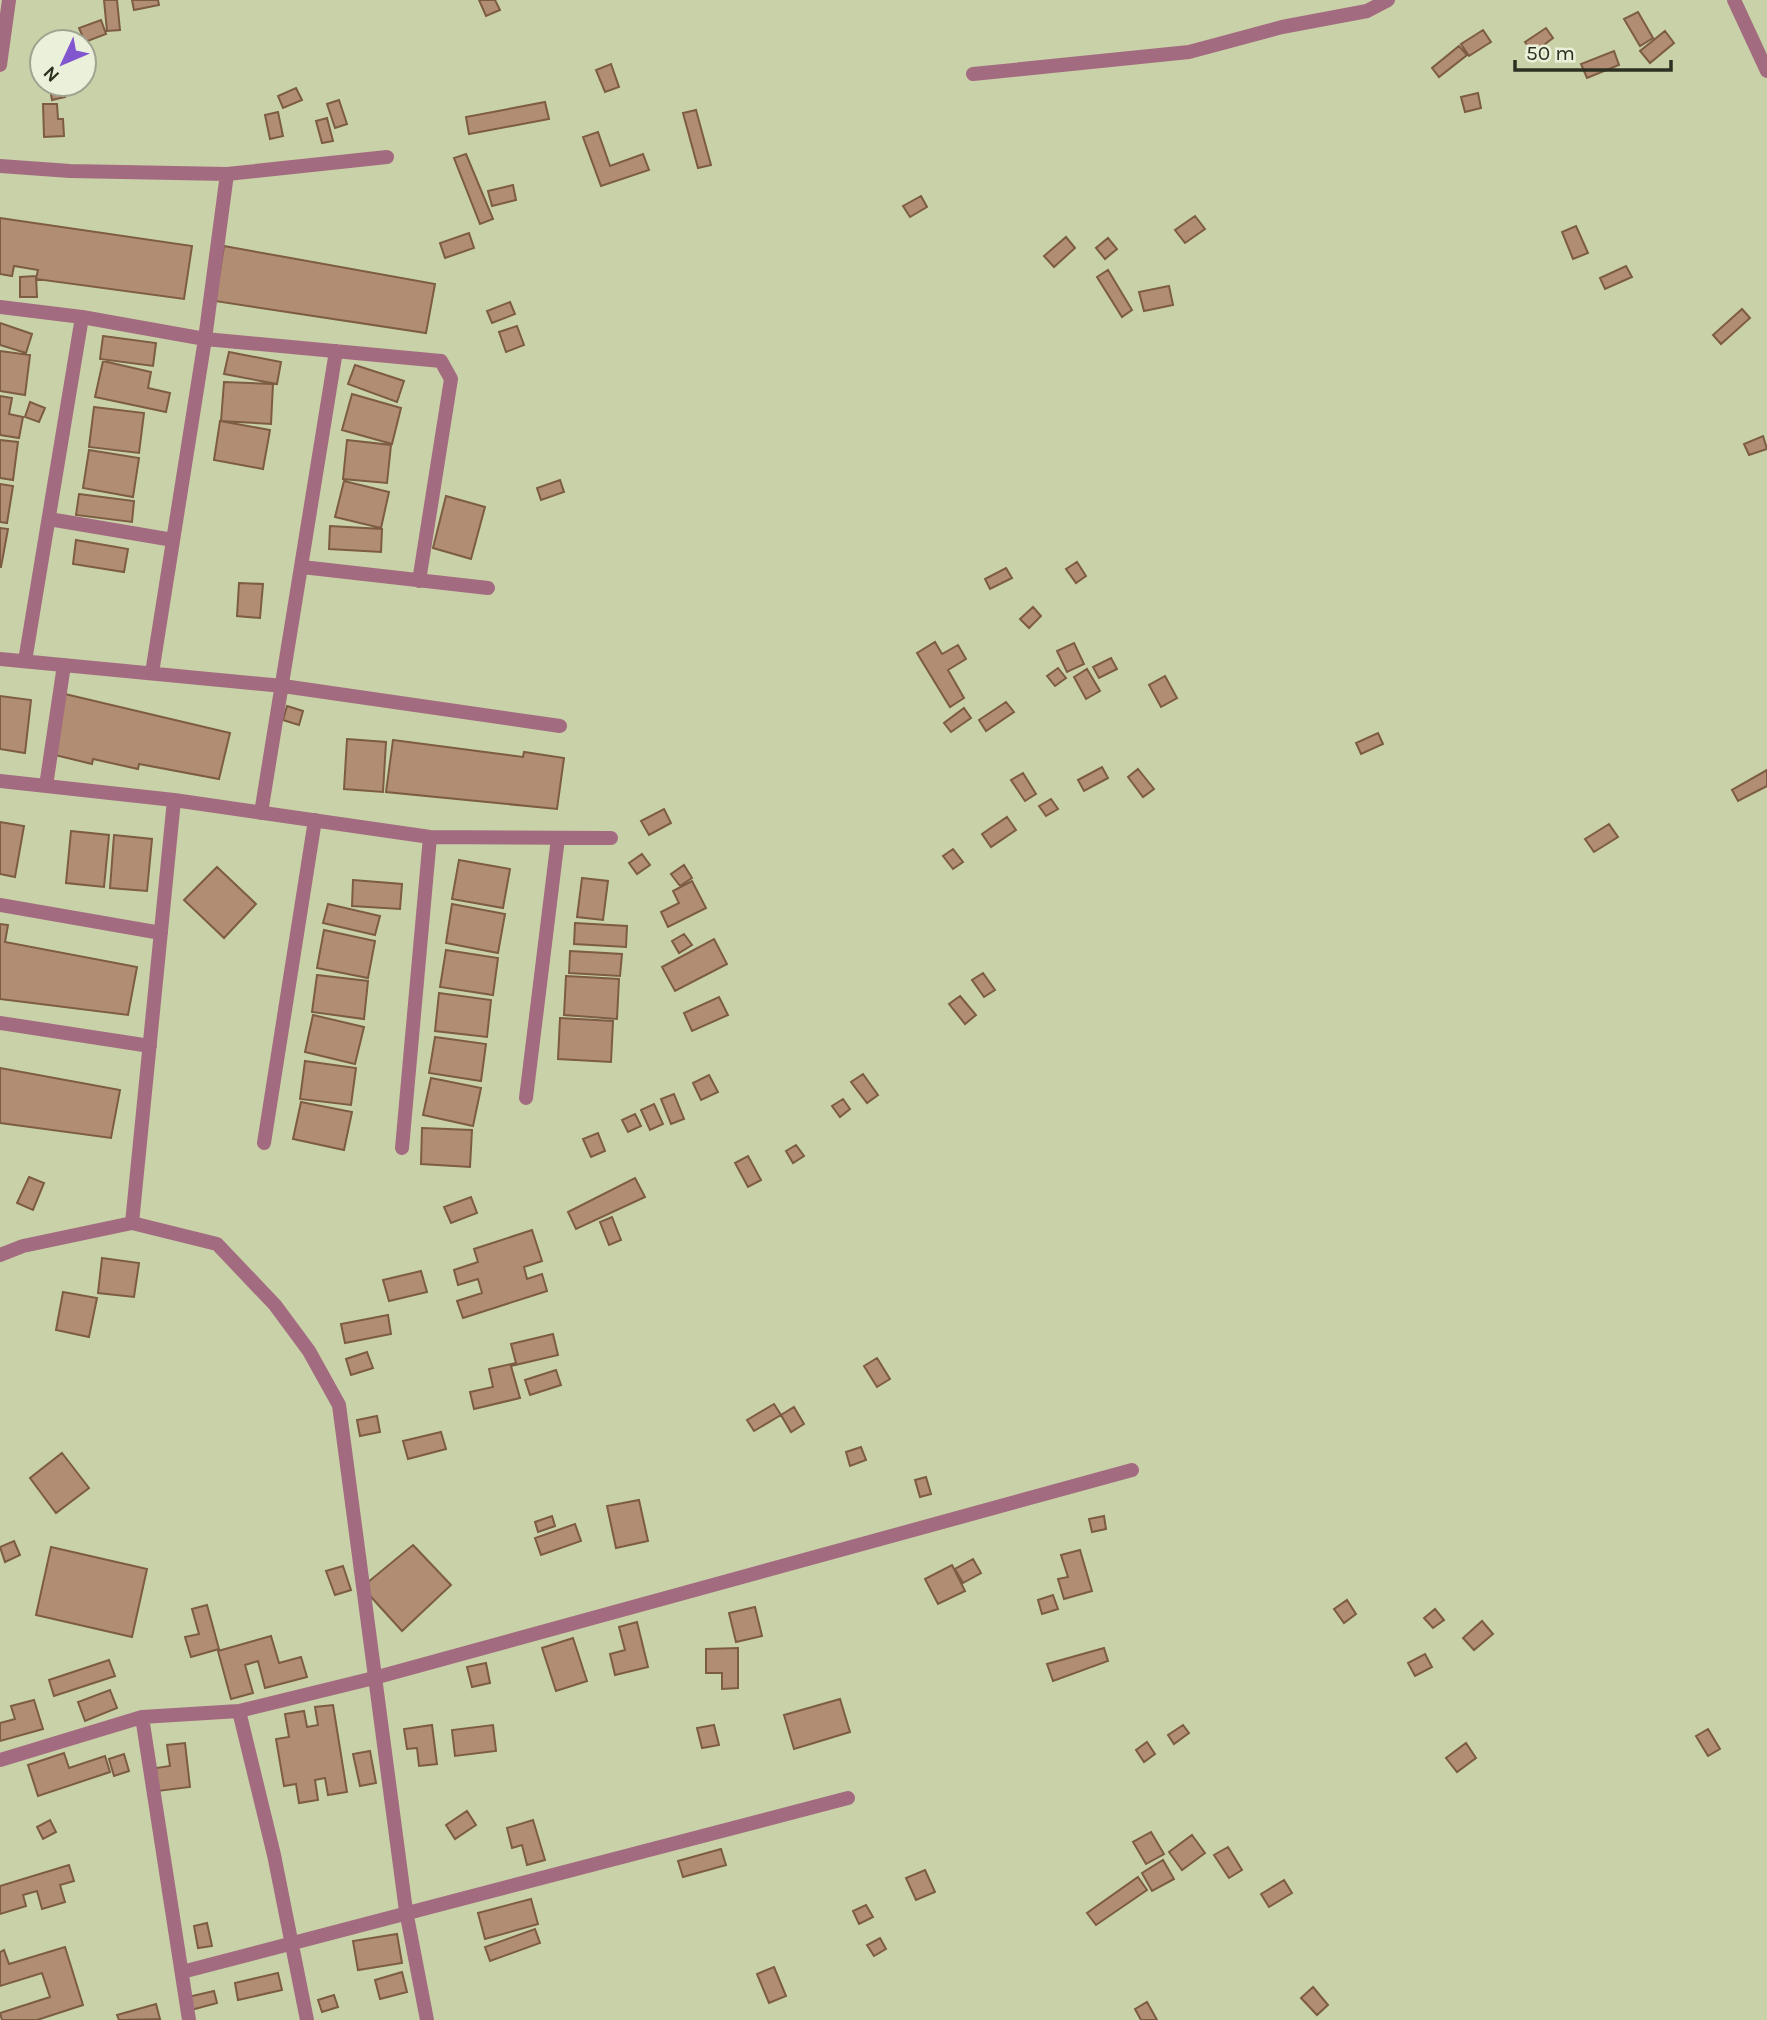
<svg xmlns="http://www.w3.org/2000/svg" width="1767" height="2020" font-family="Karla,sans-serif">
	<rect width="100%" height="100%" fill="#c9d1a8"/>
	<!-- building -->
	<path fill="#b18d74" stroke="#7d5c44" stroke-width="2" d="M 104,0 L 117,0 L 120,30 L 107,31 Z
		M 132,0 L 158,0 L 159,5 L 134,10 Z
		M 479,0 L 495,0 L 500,10 L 486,16 Z
		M 1638,12 L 1653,38 L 1640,46 L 1624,19 Z
		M 101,20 L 106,34 L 85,42 L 79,28 Z
		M 1546,28 L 1553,38 L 1533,53 L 1525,42 Z
		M 1483,30 L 1491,42 L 1469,56 L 1461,44 Z
		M 1665,31 L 1674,43 L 1650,63 L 1640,51 Z
		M 1459,46 L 1467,55 L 1439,77 L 1432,68 Z
		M 1614,51 L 1619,65 L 1587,78 L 1581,64 Z
		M 611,64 L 619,87 L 605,92 L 596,70 Z
		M 49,84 L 62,84 L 65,97 L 52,100 Z
		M 296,88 L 302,100 L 283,108 L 278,96 Z
		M 1478,93 L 1481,108 L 1465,112 L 1461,97 Z
		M 339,100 L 347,124 L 335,128 L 327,104 Z
		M 545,102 L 549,119 L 469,134 L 466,117 Z
		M 43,104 L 57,104 L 58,119 L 63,119 L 64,136 L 44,137 Z
		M 696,110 L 711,165 L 698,168 L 683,113 Z
		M 278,112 L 283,136 L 270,139 L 265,115 Z
		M 327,118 L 333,141 L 322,143 L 316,121 Z
		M 598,132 L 610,166 L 643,154 L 649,170 L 601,186 L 583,137 Z
		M 466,154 L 493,219 L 480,224 L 454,158 Z
		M 513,185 L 516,200 L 492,206 L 488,191 Z
		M 921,196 L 927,207 L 910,217 L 903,206 Z
		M 1195,216 L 1205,229 L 1185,243 L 1175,230 Z
		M 0,218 L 192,246 L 184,299 L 36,279 L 38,270 L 14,266 L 12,276 L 0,274 Z
		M 1576,226 L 1588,253 L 1573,259 L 1562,232 Z
		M 469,233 L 474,248 L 445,258 L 440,243 Z
		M 1066,237 L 1075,248 L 1054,267 L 1044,256 Z
		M 1108,238 L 1117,249 L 1105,259 L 1096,248 Z
		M 224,246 L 435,284 L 426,333 L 215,301 Z
		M 1626,266 L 1632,277 L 1605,289 L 1600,278 Z
		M 1108,270 L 1132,310 L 1122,317 L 1097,277 Z
		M 36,276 L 37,297 L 20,297 L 20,277 Z
		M 1169,286 L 1173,305 L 1144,311 L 1139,292 Z
		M 510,302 L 515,314 L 492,323 L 487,311 Z
		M 1742,309 L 1750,318 L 1721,344 L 1713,335 Z
		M 0,323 L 32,334 L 26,353 L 0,345 Z
		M 517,326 L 524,345 L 506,352 L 499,332 Z
		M 103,336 L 156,343 L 153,366 L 100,359 Z
		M 0,351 L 30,355 L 25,395 L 0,391 Z
		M 229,352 L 281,362 L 277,384 L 224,374 Z
		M 103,361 L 151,372 L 148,388 L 170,393 L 166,412 L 95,397 Z
		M 355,365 L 404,381 L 397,402 L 348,384 Z
		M 224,382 L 273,384 L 271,424 L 221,421 Z
		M 352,394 L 401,408 L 392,444 L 342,430 Z
		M 0,396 L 12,398 L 9,414 L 23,417 L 19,438 L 0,435 Z
		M 30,402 L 45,408 L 39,422 L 25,417 Z
		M 94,407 L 144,413 L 139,453 L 89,447 Z
		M 220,421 L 270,430 L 263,469 L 214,460 Z
		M 1763,436 L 1767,449 L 1749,455 L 1744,444 Z
		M 0,440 L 18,442 L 13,480 L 0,478 Z
		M 347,440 L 391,445 L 387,483 L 343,479 Z
		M 89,450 L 139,458 L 133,497 L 83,488 Z
		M 560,480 L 564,492 L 541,500 L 537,488 Z
		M 344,481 L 389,492 L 381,528 L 335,517 Z
		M 0,484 L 13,486 L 7,523 L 0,522 Z
		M 79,494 L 134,501 L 132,522 L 76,515 Z
		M 446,496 L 485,507 L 471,559 L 433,548 Z
		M 330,526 L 382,529 L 381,552 L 329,549 Z
		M 0,528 L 8,529 L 1,567 L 0,567 Z
		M 76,540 L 128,549 L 124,572 L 73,564 Z
		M 1077,562 L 1086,576 L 1076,583 L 1066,569 Z
		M 1006,568 L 1012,578 L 990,589 L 985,579 Z
		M 239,583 L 263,584 L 260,618 L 237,616 Z
		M 1033,607 L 1041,616 L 1029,628 L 1020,619 Z
		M 935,642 L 942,654 L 958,645 L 966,659 L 948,670 L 964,698 L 950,707 L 917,653 Z
		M 1074,643 L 1084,664 L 1067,672 L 1057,651 Z
		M 1111,658 L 1117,669 L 1099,678 L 1093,667 Z
		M 1058,668 L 1066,678 L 1055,686 L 1047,676 Z
		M 1087,669 L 1100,691 L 1086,699 L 1074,677 Z
		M 1165,676 L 1177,698 L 1161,707 L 1149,685 Z
		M 65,694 L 230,733 L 219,779 L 139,764 L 138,769 L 93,759 L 92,764 L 51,754 Z
		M 0,696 L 31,700 L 25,753 L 0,749 Z
		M 1006,702 L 1014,712 L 986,731 L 979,720 Z
		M 287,706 L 303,711 L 299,725 L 283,720 Z
		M 964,708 L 971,718 L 951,732 L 944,723 Z
		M 1378,733 L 1383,744 L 1361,754 L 1356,743 Z
		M 347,739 L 386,742 L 383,792 L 344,789 Z
		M 393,740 L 523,757 L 524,752 L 564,758 L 557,809 L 386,792 Z
		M 1102,767 L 1108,778 L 1084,791 L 1078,780 Z
		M 1138,769 L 1154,789 L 1143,797 L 1128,777 Z
		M 1767,770 L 1767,786 L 1738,801 L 1732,790 Z
		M 1023,773 L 1036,794 L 1025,801 L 1011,780 Z
		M 1051,799 L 1058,809 L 1046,816 L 1039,806 Z
		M 664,809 L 671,823 L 649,835 L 641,821 Z
		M 1007,817 L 1016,830 L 991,847 L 982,834 Z
		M 0,822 L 24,826 L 15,877 L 0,874 Z
		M 1609,824 L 1618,837 L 1594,852 L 1585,839 Z
		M 71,831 L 109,835 L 104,887 L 66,883 Z
		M 114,835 L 152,839 L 147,891 L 110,888 Z
		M 953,849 L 963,862 L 953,869 L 943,856 Z
		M 642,854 L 650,865 L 637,874 L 629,863 Z
		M 459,860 L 510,869 L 503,908 L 452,899 Z
		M 684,865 L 692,878 L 680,886 L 671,874 Z
		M 217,867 L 256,904 L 224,938 L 184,900 Z
		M 582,878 L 608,881 L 603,920 L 577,917 Z
		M 353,880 L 402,884 L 400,909 L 352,906 Z
		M 692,881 L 706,908 L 668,927 L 661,912 L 679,903 L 673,891 Z
		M 328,904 L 380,916 L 375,935 L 323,923 Z
		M 452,904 L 505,914 L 498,953 L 446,943 Z
		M 575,923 L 627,926 L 626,947 L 574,944 Z
		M 0,924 L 8,925 L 5,942 L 137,967 L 128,1015 L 0,999 Z
		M 324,930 L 375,941 L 368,978 L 317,968 Z
		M 684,934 L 692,945 L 679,953 L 672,941 Z
		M 714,939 L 727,964 L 675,991 L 662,967 Z
		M 446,950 L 498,958 L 493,995 L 440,987 Z
		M 570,951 L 622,954 L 620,976 L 569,973 Z
		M 983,973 L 995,990 L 984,997 L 972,980 Z
		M 317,975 L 368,981 L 364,1019 L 312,1012 Z
		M 566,976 L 619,979 L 617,1019 L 564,1015 Z
		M 439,993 L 491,1000 L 487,1037 L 435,1031 Z
		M 960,996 L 976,1015 L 965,1024 L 949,1004 Z
		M 719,997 L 728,1015 L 692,1031 L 684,1013 Z
		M 313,1015 L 364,1027 L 355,1064 L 305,1052 Z
		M 560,1018 L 613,1021 L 611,1062 L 558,1059 Z
		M 435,1037 L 486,1044 L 481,1081 L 429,1073 Z
		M 305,1061 L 356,1068 L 351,1105 L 300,1099 Z
		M 0,1068 L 120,1090 L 111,1138 L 0,1123 Z
		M 863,1074 L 878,1095 L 867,1103 L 851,1082 Z
		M 709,1075 L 718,1092 L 701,1100 L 693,1083 Z
		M 431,1078 L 481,1088 L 473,1126 L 423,1115 Z
		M 674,1094 L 684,1119 L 671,1124 L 661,1099 Z
		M 843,1099 L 850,1109 L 840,1117 L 832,1106 Z
		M 301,1102 L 352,1112 L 344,1150 L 293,1139 Z
		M 654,1104 L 663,1124 L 650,1130 L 641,1110 Z
		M 635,1114 L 641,1126 L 628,1132 L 622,1120 Z
		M 422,1128 L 472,1130 L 470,1167 L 421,1164 Z
		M 598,1133 L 605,1151 L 591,1157 L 583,1139 Z
		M 796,1145 L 804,1156 L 793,1163 L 786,1151 Z
		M 748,1156 L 761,1180 L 748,1187 L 735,1163 Z
		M 29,1177 L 44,1183 L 33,1210 L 17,1203 Z
		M 635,1178 L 645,1197 L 576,1229 L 568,1212 Z
		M 471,1197 L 477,1213 L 451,1223 L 444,1207 Z
		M 612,1217 L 621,1240 L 609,1245 L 600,1222 Z
		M 532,1230 L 542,1261 L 524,1267 L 527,1279 L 542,1274 L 547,1291 L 463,1318 L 457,1301 L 482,1293 L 478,1279 L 458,1285 L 454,1270 L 478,1262 L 474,1249 Z
		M 102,1258 L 139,1263 L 134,1297 L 98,1293 Z
		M 421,1271 L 427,1292 L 389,1301 L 383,1280 Z
		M 63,1292 L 97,1298 L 89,1337 L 56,1330 Z
		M 388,1315 L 391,1334 L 345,1343 L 341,1324 Z
		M 553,1334 L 558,1355 L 511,1366 L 520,1398 L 474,1409 L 470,1392 L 493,1387 L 489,1369 L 516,1363 L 511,1344 Z
		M 367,1352 L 373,1368 L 351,1375 L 346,1359 Z
		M 877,1358 L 890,1379 L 877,1387 L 864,1366 Z
		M 556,1370 L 561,1385 L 530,1395 L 525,1380 Z
		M 774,1404 L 781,1415 L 754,1431 L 747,1420 Z
		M 794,1407 L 804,1424 L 791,1432 L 781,1415 Z
		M 377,1416 L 380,1432 L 360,1436 L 357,1420 Z
		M 441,1432 L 446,1449 L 408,1459 L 403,1441 Z
		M 861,1447 L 866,1460 L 850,1466 L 846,1452 Z
		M 62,1453 L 89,1488 L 56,1513 L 30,1478 Z
		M 926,1477 L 931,1494 L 920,1497 L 915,1480 Z
		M 639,1500 L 648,1541 L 616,1548 L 607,1506 Z
		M 552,1516 L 555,1526 L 538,1532 L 535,1522 Z
		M 1104,1516 L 1106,1529 L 1092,1532 L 1089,1519 Z
		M 575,1524 L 581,1541 L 541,1555 L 535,1538 Z
		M 14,1541 L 20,1555 L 5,1562 L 0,1547 Z
		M 413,1545 L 451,1585 L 402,1631 L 362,1587 Z
		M 51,1547 L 147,1569 L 132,1637 L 36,1615 Z
		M 1080,1550 L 1092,1591 L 1064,1599 L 1058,1579 L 1068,1577 L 1061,1555 Z
		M 973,1559 L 981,1573 L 963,1583 L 955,1569 Z
		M 952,1565 L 965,1591 L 938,1604 L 925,1579 Z
		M 343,1566 L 351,1590 L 335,1595 L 326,1571 Z
		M 1053,1595 L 1058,1609 L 1042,1614 L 1038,1600 Z
		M 1347,1600 L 1356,1614 L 1344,1623 L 1334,1609 Z
		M 207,1605 L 219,1649 L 191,1657 L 185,1637 L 199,1634 L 192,1609 Z
		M 755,1607 L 762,1636 L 736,1642 L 729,1613 Z
		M 1435,1609 L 1444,1620 L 1433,1628 L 1424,1618 Z
		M 1482,1621 L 1493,1634 L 1474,1650 L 1463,1638 Z
		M 637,1622 L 648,1667 L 615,1675 L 610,1654 L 625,1650 L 619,1627 Z
		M 271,1636 L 279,1663 L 301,1657 L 307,1677 L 265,1688 L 258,1661 L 245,1665 L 253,1693 L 231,1699 L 218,1651 Z
		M 573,1638 L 587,1681 L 556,1691 L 542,1648 Z
		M 738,1648 L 738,1688 L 722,1689 L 722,1673 L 706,1673 L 706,1649 Z
		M 1104,1648 L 1108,1661 L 1053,1681 L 1047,1664 Z
		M 1425,1654 L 1432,1667 L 1415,1676 L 1408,1663 Z
		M 109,1660 L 115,1676 L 54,1696 L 49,1680 Z
		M 486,1663 L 490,1683 L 472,1687 L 467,1667 Z
		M 110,1690 L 117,1708 L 85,1721 L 78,1702 Z
		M 840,1699 L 850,1732 L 794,1749 L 784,1715 Z
		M 34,1700 L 43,1729 L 0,1741 L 0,1723 L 15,1719 L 11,1706 Z
		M 333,1705 L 347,1792 L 328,1795 L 325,1778 L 315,1780 L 318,1800 L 299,1803 L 296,1784 L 284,1786 L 276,1739 L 289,1737 L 285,1714 L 304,1711 L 307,1727 L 318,1725 L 315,1707 Z
		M 432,1725 L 437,1764 L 419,1766 L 417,1748 L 407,1749 L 404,1729 Z
		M 493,1725 L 496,1751 L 455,1756 L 452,1730 Z
		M 714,1725 L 719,1745 L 702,1748 L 697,1728 Z
		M 1183,1725 L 1189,1733 L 1174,1744 L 1168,1735 Z
		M 1708,1729 L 1720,1749 L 1708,1756 L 1696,1736 Z
		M 1147,1742 L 1155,1754 L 1144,1762 L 1136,1750 Z
		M 185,1743 L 190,1787 L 158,1791 L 156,1768 L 170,1766 L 167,1745 Z
		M 1466,1743 L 1476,1758 L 1457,1772 L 1446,1758 Z
		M 370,1751 L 376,1783 L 360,1786 L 353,1754 Z
		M 64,1753 L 69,1768 L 105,1756 L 110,1772 L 38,1796 L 28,1765 Z
		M 124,1754 L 129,1771 L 114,1776 L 109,1759 Z
		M 467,1811 L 476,1825 L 455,1839 L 446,1825 Z
		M 50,1820 L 56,1832 L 43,1839 L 37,1827 Z
		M 533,1820 L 545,1860 L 527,1865 L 522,1845 L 512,1848 L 507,1828 Z
		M 1151,1832 L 1164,1854 L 1146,1864 L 1133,1842 Z
		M 1192,1835 L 1205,1853 L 1182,1870 L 1169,1852 Z
		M 1228,1847 L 1242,1870 L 1229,1878 L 1214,1855 Z
		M 721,1849 L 726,1865 L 683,1877 L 678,1861 Z
		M 1163,1860 L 1174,1879 L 1152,1891 L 1142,1873 Z
		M 69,1865 L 74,1881 L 60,1885 L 65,1902 L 42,1909 L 37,1891 L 23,1895 L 26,1906 L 0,1914 L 0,1886 Z
		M 925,1870 L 935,1892 L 916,1900 L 906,1878 Z
		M 1138,1877 L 1147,1890 L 1096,1925 L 1087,1913 Z
		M 1284,1880 L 1292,1893 L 1269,1907 L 1261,1894 Z
		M 531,1899 L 538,1924 L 485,1939 L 478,1913 Z
		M 866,1905 L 873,1917 L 859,1924 L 853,1911 Z
		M 207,1923 L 212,1946 L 198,1948 L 194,1926 Z
		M 535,1929 L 540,1943 L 490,1961 L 485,1947 Z
		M 397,1934 L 402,1963 L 358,1970 L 353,1941 Z
		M 880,1938 L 886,1949 L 874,1956 L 867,1945 Z
		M 65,1947 L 83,2005 L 37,2020 L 2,2020 L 0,2013 L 50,1997 L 42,1973 L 0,1986 L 0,1952 L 4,1950 L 9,1964 Z
		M 774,1967 L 786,1996 L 769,2003 L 757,1974 Z
		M 402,1972 L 407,1992 L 380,1999 L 375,1980 Z
		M 278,1973 L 282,1990 L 238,2000 L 235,1983 Z
		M 1313,1987 L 1328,2005 L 1317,2015 L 1301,1998 Z
		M 214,1991 L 217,2003 L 191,2010 L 188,1997 Z
		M 334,1995 L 338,2007 L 322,2012 L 318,2000 Z
		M 1147,2002 L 1157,2020 L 1141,2020 L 1135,2009 Z
		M 156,2004 L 160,2019 L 119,2020 L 117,2015 Z"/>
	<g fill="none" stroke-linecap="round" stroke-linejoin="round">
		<!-- street -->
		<path stroke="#a36b7f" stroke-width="14" d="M 1734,0 L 1767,71
			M 0,65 L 9,0
			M 973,74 L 1189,52 L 1282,27 L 1367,11 L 1388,0
			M 0,166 L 70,171 L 227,174 L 387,157
			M 0,307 L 82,317 L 205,339 L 441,361 L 451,379 L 419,581
			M 49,519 L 173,540
			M 302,567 L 488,588
			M 0,659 L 283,686 L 560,726
			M 25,661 L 82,317
			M 152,673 L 205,339 L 227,174
			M 0,781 L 174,800 L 430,837 L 611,838
			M 46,786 L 64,665
			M 261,813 L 336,351
			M 0,905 L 161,933
			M 0,1023 L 150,1046
			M 526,1098 L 558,838
			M 264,1143 L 315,820
			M 402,1148 L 430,837
			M 132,1223 L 174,800
			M 0,1255 L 23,1246 L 132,1223 L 217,1244 L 275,1305 L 309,1351 L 339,1405 L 406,1911 L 427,2020
			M 239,1711 L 374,1678 L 1132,1470
			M 142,1717 L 189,2020
			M 0,1760 L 142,1717 L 239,1711 L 274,1855 L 307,2020
			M 182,1972 L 848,1798"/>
	</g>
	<!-- north arrow -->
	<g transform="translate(63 63) rotate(226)"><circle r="33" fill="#ebf0db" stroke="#9fa390" stroke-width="2"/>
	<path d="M0-5L12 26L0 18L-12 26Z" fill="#8156cf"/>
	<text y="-10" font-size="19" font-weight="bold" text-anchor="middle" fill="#2d3020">N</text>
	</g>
	<!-- scale -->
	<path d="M1515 60v10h156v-10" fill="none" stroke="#2d3020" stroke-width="3.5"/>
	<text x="1526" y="60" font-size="21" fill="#2d3020" stroke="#ebf0db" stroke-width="5" paint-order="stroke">50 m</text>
</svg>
